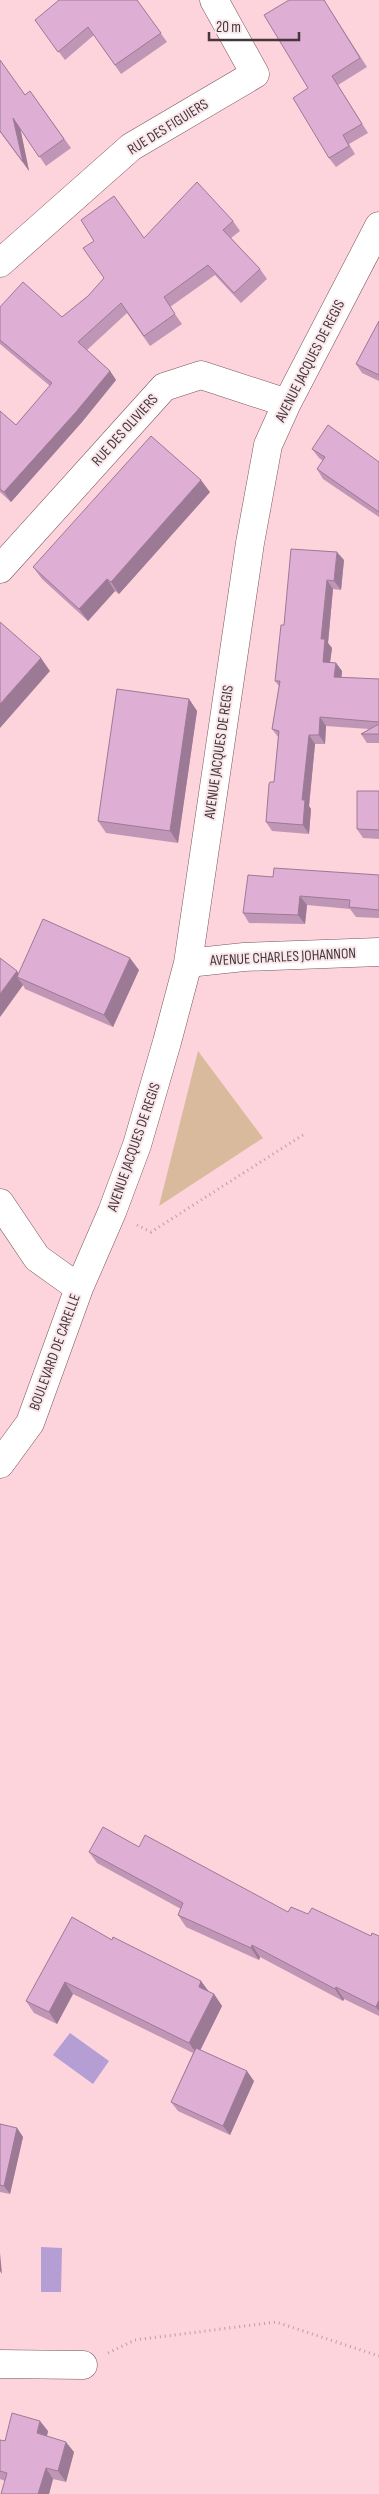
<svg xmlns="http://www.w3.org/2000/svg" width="379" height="2494" font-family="'Sofia Sans Condensed',sans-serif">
	<rect width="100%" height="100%" fill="#fdd3dc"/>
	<!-- green -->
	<path fill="#daba9c" d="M 198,1051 L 263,1138 L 159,1206 Z"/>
	<!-- water -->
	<path fill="#b49ed3" d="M 70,2033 L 109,2061 L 93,2084 L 53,2055 Z
		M 41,2247 L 62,2248 L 61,2292 L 41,2292 Z"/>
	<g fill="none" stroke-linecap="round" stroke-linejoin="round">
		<!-- street casing -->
		<g stroke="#78555d" stroke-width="29">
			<path id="street" d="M 0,263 L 131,147 L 255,74 L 214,0
				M 0,569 L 164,387 L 201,375 L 287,403
				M 188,963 L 244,957 L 379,952
				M 0,1203 L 37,1258 L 79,1288
				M 0,1464 L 30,1423 L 79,1288 L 112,1212 L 137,1145 L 167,1042 L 188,963 L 250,543 L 268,445 L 287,403 L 379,226
				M 0,2364 L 83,2365"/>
		</g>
		<!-- path -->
		<path stroke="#bd9ca3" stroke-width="3" stroke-dasharray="1 4" stroke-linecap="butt" d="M 137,1225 L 151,1232 L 306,1133
			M 108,2353 L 135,2340 L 276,2322 L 379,2356"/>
		<!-- street -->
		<use href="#street" stroke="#fff" stroke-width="28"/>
	</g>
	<!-- wall -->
	<path fill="#c096b7" d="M 137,0 L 167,42 L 121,74 L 94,35 L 65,60 L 35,20 Z
		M 289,0 L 324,0 L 367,67 L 338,85 L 368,133 L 349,144 L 355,154 L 336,167 L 329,158 L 308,88 Z
		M 0,60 L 25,95 L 30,91 L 71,148 L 46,166 L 20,128 L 29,171 L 0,132 Z
		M 233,221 L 240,231 L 231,238 L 260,269 L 267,279 L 241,303 L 215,275 L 170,307 L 182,324 L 150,346 L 127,313 L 87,350 L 110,371 L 116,380 L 82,422 L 11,502 L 0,492 L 0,411 L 16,425 L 50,386 L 0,344 L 0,307 L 62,317 L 88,296 L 144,238 Z
		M 379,321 L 379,381 L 362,373 L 356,364 Z
		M 312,449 L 379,462 L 379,517 L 323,479 L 317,469 L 323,461 L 319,458 Z
		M 210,492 L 119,594 L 115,591 L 88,621 L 42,579 L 33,567 Z
		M 344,560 L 341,590 L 333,589 L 328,643 L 332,648 L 330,662 L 336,663 L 342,671 L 341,677 L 379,679 L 379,743 L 367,743 L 361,734 L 369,729 L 326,726 L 325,744 L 315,744 L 309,806 L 311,809 L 309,834 L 272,831 L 266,822 L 274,782 L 278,737 L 272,729 L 279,686 L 275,681 L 284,625 Z
		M 189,699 L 197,711 L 178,843 L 106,833 L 98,821 Z
		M 379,791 L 379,839 L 363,838 L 357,829 Z
		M 379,875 L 379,918 L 356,917 L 350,909 L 307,905 L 305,924 L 249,923 L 243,913 L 273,877 Z
		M 139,970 L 113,1027 L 25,989 L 23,985 L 0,1017 L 17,971 L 18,973 Z
		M 139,1847 L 288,1912 L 308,1914 L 371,1936 L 379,1936 L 379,2016 L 344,1999 L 343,2001 L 260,1957 L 259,1960 L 186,1927 L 178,1915 L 181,1909 L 97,1863 L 89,1852 Z
		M 112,1940 L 201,1981 L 208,1992 L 214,1994 L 222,2006 L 200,2050 L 254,2081 L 230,2135 L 178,2111 L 171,2102 L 193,2053 L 73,1994 L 57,2024 L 34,2013 L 26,2001 Z
		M 0,2124 L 17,2128 L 23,2137 L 10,2194 L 0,2192 Z
		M 48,2431 L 47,2436 L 74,2452 L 66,2482 L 53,2479 L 49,2494 L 1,2494 L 5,2481 L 0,2479 L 0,2440 L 5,2441 Z"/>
	<!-- shaded-wall -->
	<path fill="#9c7a95" d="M 13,118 L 20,127 L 29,171 L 23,162 Z
		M 110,371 L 116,380 L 82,422 L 11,502 L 4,492 Z
		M 201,480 L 210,492 L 119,594 L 111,582 Z
		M 337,552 L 344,560 L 341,590 L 334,581 Z
		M 107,579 L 115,591 L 88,621 L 79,609 Z
		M 327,580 L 333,589 L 328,643 L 332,648 L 329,670 L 323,662 L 321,639 Z
		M 41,658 L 50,671 L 0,728 L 0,704 Z
		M 336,663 L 342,671 L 341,686 L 334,677 Z
		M 189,699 L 197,711 L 178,843 L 170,831 Z
		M 320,717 L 326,726 L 325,744 L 319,735 Z
		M 309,735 L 315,744 L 309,806 L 311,809 L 309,834 L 303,825 L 302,800 Z
		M 300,896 L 307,905 L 305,924 L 298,915 Z
		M 130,958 L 139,970 L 113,1027 L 104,1015 Z
		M 17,971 L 22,979 L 17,977 L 23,985 L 0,1017 L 0,994 Z
		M 252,1945 L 260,1957 L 259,1960 L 251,1948 Z
		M 201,1981 L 210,1993 L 199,1987 Z
		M 65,1982 L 73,1994 L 57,2024 L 49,2012 Z
		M 336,1987 L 344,1999 L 343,2001 L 335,1989 Z
		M 214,1994 L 222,2006 L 198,2055 L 189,2043 Z
		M 379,2000 L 379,2011 L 376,2007 Z
		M 247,2071 L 254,2081 L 230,2135 L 223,2126 Z
		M 17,2128 L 23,2137 L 10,2194 L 4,2186 Z
		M 0,2253 L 2,2274 L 0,2271 Z
		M 40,2421 L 48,2431 L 45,2444 L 37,2433 Z
		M 66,2442 L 74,2452 L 66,2482 L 58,2471 Z
		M 46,2468 L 53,2479 L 49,2494 L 38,2494 Z"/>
	<!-- building -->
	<path fill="#dfaed5" stroke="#9c7a95" d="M 59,0 L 137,0 L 161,33 L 115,65 L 88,27 L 58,52 L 35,20 Z
		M 289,0 L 324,0 L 360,58 L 332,76 L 362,124 L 343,135 L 349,146 L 329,158 L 293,98 L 308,88 L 264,15 Z
		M 0,60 L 25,95 L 30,91 L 64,139 L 39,157 L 13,118 L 23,162 L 0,131 Z
		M 197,182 L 233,221 L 223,230 L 260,269 L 234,293 L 208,265 L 164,297 L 175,314 L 144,336 L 121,303 L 78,342 L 110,371 L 76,412 L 4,492 L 0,489 L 0,411 L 16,425 L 52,383 L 0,340 L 0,307 L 23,282 L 62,317 L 88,296 L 104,278 L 83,248 L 94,241 L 81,220 L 114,196 L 144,238 Z
		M 379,321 L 379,375 L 356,364 Z
		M 328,425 L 379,462 L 379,512 L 317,469 L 325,457 L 312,449 Z
		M 151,436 L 201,480 L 111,582 L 107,579 L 79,609 L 33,567 Z
		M 291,549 L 337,552 L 334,581 L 327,580 L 321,639 L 325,639 L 323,662 L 336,663 L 334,677 L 379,679 L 379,722 L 320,717 L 319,735 L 309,735 L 302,800 L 305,800 L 303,825 L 266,822 L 269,784 L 270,782 L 274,782 L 279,731 L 272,729 L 280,681 L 275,681 L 281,625 L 284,625 Z
		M 0,622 L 41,658 L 0,704 Z
		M 117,689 L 189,699 L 170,831 L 98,821 Z
		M 379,724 L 379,734 L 361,734 Z
		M 357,791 L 379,791 L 379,830 L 357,829 Z
		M 274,868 L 379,875 L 379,910 L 349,907 L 350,900 L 300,896 L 298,915 L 243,913 L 248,875 L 273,877 Z
		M 43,919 L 130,958 L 104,1015 L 17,977 Z
		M 0,958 L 17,971 L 0,994 Z
		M 103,1827 L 139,1847 L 145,1835 L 288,1912 L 291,1907 L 308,1914 L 312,1908 L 371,1936 L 372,1933 L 379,1936 L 379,2000 L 376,2007 L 336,1987 L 335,1989 L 252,1945 L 251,1948 L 178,1915 L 183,1903 L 89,1852 Z
		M 72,1917 L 112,1940 L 113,1937 L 201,1981 L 199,1987 L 214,1994 L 189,2043 L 65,1982 L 49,2012 L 26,2001 Z
		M 196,2048 L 247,2071 L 223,2126 L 171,2102 Z
		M 0,2124 L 17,2128 L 4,2186 L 0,2185 Z
		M 12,2413 L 40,2421 L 37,2433 L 66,2442 L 58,2471 L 46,2468 L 38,2494 L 1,2494 L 7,2473 L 0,2471 L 0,2440 L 5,2441 Z"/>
	<g text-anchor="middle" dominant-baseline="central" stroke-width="4" stroke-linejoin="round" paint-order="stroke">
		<!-- street labels -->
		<g font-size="15" fill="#47363a" stroke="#f9e8eb">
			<text transform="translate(168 127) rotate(-32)">RUE DES FIGUIERS</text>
			<text transform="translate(310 361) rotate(-63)">AVENUE JACQUES DE REGIS</text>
			<text transform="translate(125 430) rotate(-48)">RUE DES OLIVIERS</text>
			<text transform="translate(219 752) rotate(-82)">AVENUE JACQUES DE REGIS</text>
			<text transform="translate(283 957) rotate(-3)">AVENUE CHARLES JOHANNON</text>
			<text transform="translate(134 1147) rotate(-71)">AVENUE JACQUES DE REGIS</text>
			<text transform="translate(55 1352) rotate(-70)">BOULEVARD DE CARELLE</text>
		</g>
	</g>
	<!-- scale -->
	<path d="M209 32v8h90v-8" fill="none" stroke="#47363a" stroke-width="2.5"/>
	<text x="216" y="32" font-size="15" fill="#47363a" stroke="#f9e8eb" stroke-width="4" paint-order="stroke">20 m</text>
</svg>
